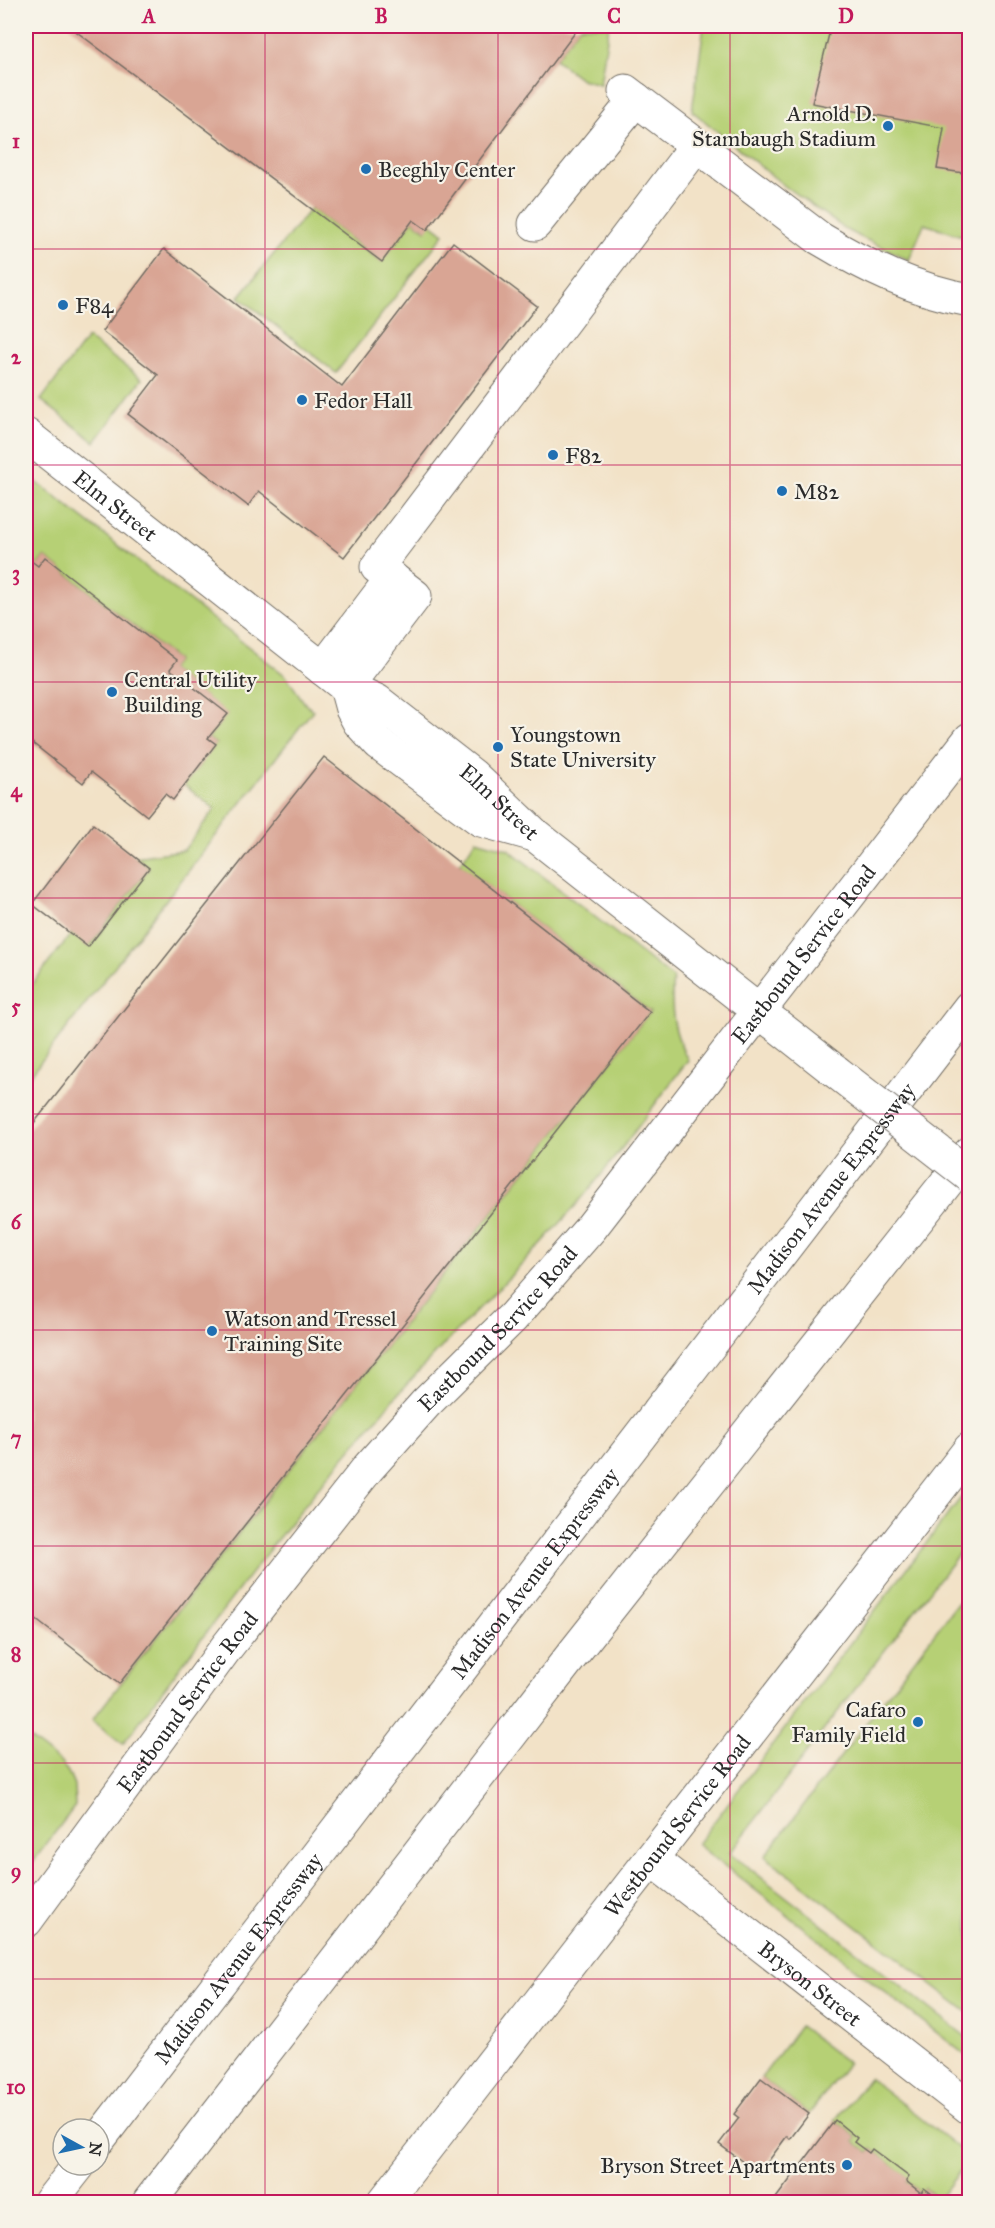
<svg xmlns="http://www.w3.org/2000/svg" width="995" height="2228" font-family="'IM FELL Great Primer',serif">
	<rect width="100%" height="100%" fill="#f7f3e8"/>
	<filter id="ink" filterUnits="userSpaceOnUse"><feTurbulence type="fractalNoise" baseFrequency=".0167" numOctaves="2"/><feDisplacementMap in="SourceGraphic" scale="12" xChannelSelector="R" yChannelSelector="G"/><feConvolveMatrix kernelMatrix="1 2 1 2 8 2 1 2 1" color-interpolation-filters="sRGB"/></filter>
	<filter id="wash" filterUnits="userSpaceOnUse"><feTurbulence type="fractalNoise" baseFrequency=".008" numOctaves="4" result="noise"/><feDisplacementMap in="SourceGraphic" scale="24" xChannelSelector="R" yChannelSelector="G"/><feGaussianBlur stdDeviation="1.35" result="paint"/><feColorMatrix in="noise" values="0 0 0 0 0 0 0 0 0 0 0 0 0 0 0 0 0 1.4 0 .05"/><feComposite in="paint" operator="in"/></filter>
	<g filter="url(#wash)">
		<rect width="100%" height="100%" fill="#f2e2c7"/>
		<!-- green -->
		<path fill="#b6d075" stroke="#707e50" stroke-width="1.5" d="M 580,26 L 609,26 L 600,84 L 581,79 L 555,59 Z
			M 704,26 L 969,26 L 969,238 L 924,224 L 909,260 L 848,231 L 786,187 L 692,111 Z
			M 311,208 L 381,262 L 413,220 L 426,230 L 431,224 L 444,234 L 336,373 L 239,297 Z
			M 87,338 L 142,379 L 95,442 L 41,400 Z
			M 26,474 L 286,676 L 306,705 L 313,710 L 26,1081 L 26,992 L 71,934 L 89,947 L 149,868 L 135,857 L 184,850 L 215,809 L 184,785 L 216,744 L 208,738 L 227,714 L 170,669 L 177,660 L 45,557 L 38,566 L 26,557 Z
			M 476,840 L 508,849 L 673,978 C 670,1009 673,1033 688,1060 C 647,1114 608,1170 563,1220 C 517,1272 466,1320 419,1371 C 312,1488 218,1616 123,1744 L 92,1720 L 650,1012 L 460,864 Z
			M 969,1487 L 969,1540 L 730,1853 L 969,2039 L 969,2058 L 697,1844 Z
			M 969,1588 L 969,2013 L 765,1856 Z
			M 26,1736 L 60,1762 L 68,1772 L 74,1786 L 75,1806 L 26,1871 Z
			M 800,2026 L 848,2063 L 809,2114 L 761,2078 Z
			M 869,2078 L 969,2156 L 969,2159 L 939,2199 L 925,2188 L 921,2193 L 906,2181 L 908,2177 L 872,2149 L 869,2153 L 854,2142 L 857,2138 L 835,2120 Z"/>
		<g id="blocks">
			<!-- building -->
			<path fill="#d9a594" d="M 69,26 L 580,26 L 427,230 L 413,220 L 382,262 Z
				M 831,26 L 970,26 L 970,174 L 937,169 L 944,128 L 812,103 Z
				M 453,242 L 537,306 L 344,557 L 259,491 L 248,506 L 128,414 L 158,375 L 102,331 L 164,249 L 342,387 Z
				M 26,557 L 38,566 L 45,557 L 177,660 L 170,669 L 228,714 L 208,738 L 216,744 L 173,800 L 165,794 L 147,816 L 91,772 L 83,783 L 26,738 Z
				M 324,757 L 650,1012 L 119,1684 L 26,1612 L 26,1133 Z
				M 93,824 L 149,868 L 88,947 L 32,904 Z
				M 761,2078 L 809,2114 L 790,2139 L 787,2136 L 759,2174 L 719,2144 L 739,2118 L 734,2114 Z
				M 835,2120 L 857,2138 L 854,2142 L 869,2153 L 872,2149 L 909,2177 L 906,2181 L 921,2193 L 924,2188 L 939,2199 L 936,2202 L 773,2202 Z"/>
		</g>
	</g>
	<g filter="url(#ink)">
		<use href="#blocks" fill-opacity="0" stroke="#716b62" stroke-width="1.5"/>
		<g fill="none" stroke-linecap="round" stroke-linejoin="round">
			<!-- minor casing -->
			<g stroke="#716b62" stroke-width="35">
				<g id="minor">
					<path d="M 625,91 L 819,238 C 867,267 914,290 970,300"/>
					<path d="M 535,224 L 636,99"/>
					<path id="s1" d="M 26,435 L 346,687 L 377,701 L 472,775 L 535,835 L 835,1071"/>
					<path d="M 323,669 L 392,578"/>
					<path d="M 346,687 L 415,596 L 377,567 L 696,146"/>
					<path d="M 346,687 L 352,709 L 359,722 L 379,744 L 481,820 L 531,834"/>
					<path id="s2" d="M 651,1859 L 970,2108"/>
					<path id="s3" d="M 26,1921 L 226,1648 L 368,1468 L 426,1403 L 513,1317 L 590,1229 L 970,739"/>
					<path id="s4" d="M 384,2202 L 970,1449"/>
				</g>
			</g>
			<!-- highway casing -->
			<g stroke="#716b62" stroke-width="35">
				<g id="highway">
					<path id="s5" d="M 99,2139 L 970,1007"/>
					<path d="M 50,2202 L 79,2165"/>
					<path d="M 149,2202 L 569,1659 L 970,1153"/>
				</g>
			</g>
			<!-- minor -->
			<use href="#minor" stroke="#fff" stroke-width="33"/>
			<!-- highway -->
			<use href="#highway" stroke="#fff" stroke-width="33"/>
			<!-- minor-bridge casing -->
			<g stroke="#716b62" stroke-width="35" stroke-linecap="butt">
				<path id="minor-bridge" d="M 835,1071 L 970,1176"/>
			</g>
			<!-- minor-bridge -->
			<use href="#minor-bridge" stroke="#fff" stroke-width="33"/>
		</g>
	</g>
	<!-- grid -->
	<path fill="none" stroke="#c2185b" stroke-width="1.5" stroke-opacity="0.55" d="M 265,26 L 265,2202M 498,26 L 498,2202M 730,26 L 730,2202M 26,249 L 970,249M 26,465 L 970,465M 26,682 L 970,682M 26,898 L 970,898M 26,1114 L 970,1114M 26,1330 L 970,1330M 26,1546 L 970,1546M 26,1763 L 970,1763M 26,1979 L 970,1979"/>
	<!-- markers -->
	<g fill="#1f6fb2" stroke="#f7f3e8" stroke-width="2">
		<circle cx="888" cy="126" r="6"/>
		<circle cx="366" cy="169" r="6"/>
		<circle cx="63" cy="305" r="6"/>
		<circle cx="302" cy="400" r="6"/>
		<circle cx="553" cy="455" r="6"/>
		<circle cx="782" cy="491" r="6"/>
		<circle cx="112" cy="692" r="6"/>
		<circle cx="498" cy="747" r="6"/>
		<circle cx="212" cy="1331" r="6"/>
		<circle cx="918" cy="1722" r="6"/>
		<circle cx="847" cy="2165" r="6"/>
	</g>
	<g text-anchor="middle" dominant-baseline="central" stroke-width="4.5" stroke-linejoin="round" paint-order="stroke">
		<!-- poi labels -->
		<g font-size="22" fill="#2b2b2b" stroke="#f7f3e8" text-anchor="start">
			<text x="876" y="113" text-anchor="end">Arnold D.<tspan x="876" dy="25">Stambaugh Stadium</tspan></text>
			<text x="378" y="169">Beeghly Center</text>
			<text x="75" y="305">F84</text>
			<text x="314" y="400">Fedor Hall</text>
			<text x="565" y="455">F82</text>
			<text x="794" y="491">M82</text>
			<text x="124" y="679">Central Utility<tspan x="124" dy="25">Building</tspan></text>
			<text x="510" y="734">Youngstown<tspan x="510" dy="25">State University</tspan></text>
			<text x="224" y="1318">Watson and Tressel<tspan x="224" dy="25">Training Site</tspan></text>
			<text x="906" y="1709" text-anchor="end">Cafaro<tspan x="906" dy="25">Family Field</tspan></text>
			<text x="835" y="2165" text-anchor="end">Bryson Street Apartments</text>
		</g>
		<!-- street labels -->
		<g font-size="22" fill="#2b2b2b" stroke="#f7f3e8">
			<text stroke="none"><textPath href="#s1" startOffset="114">Elm Street</textPath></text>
			<text stroke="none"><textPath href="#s1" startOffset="600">Elm Street</textPath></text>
			<text stroke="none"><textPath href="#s3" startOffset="1242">Eastbound Service Road</textPath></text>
			<text stroke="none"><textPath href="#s5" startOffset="1200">Madison Avenue Expressway</textPath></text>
			<text stroke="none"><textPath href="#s3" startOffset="758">Eastbound Service Road</textPath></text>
			<text stroke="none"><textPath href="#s5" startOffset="714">Madison Avenue Expressway</textPath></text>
			<text stroke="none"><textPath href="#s3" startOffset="272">Eastbound Service Road</textPath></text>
			<text stroke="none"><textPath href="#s4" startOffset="477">Westbound Service Road</textPath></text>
			<text stroke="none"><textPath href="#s5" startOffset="228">Madison Avenue Expressway</textPath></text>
			<text stroke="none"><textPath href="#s2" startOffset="202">Bryson Street</textPath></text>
		</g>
	</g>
	<!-- margin -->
	<rect width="995" height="2228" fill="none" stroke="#f7f3e8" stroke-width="66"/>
	<!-- north arrow -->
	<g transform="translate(81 2147) rotate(98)"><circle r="28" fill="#f7f3e8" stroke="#a5a39c" stroke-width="1.5"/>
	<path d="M0-4.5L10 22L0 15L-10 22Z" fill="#1f6fb2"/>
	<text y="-9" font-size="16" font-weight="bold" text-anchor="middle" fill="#2b2b2b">N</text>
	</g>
	<rect x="33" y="33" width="929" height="2162" fill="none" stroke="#c2185b" stroke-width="2"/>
	<g font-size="20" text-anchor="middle" font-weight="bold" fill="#c2185b">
		<text x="149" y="23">A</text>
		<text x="381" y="23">B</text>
		<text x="614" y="23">C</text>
		<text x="846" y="23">D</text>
		<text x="16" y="148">1</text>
		<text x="16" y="364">2</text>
		<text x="16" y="580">3</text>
		<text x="16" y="797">4</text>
		<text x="16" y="1013">5</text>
		<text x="16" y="1229">6</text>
		<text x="16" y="1445">7</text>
		<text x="16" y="1661">8</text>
		<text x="16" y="1878">9</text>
		<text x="16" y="2094">10</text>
	</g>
</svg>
